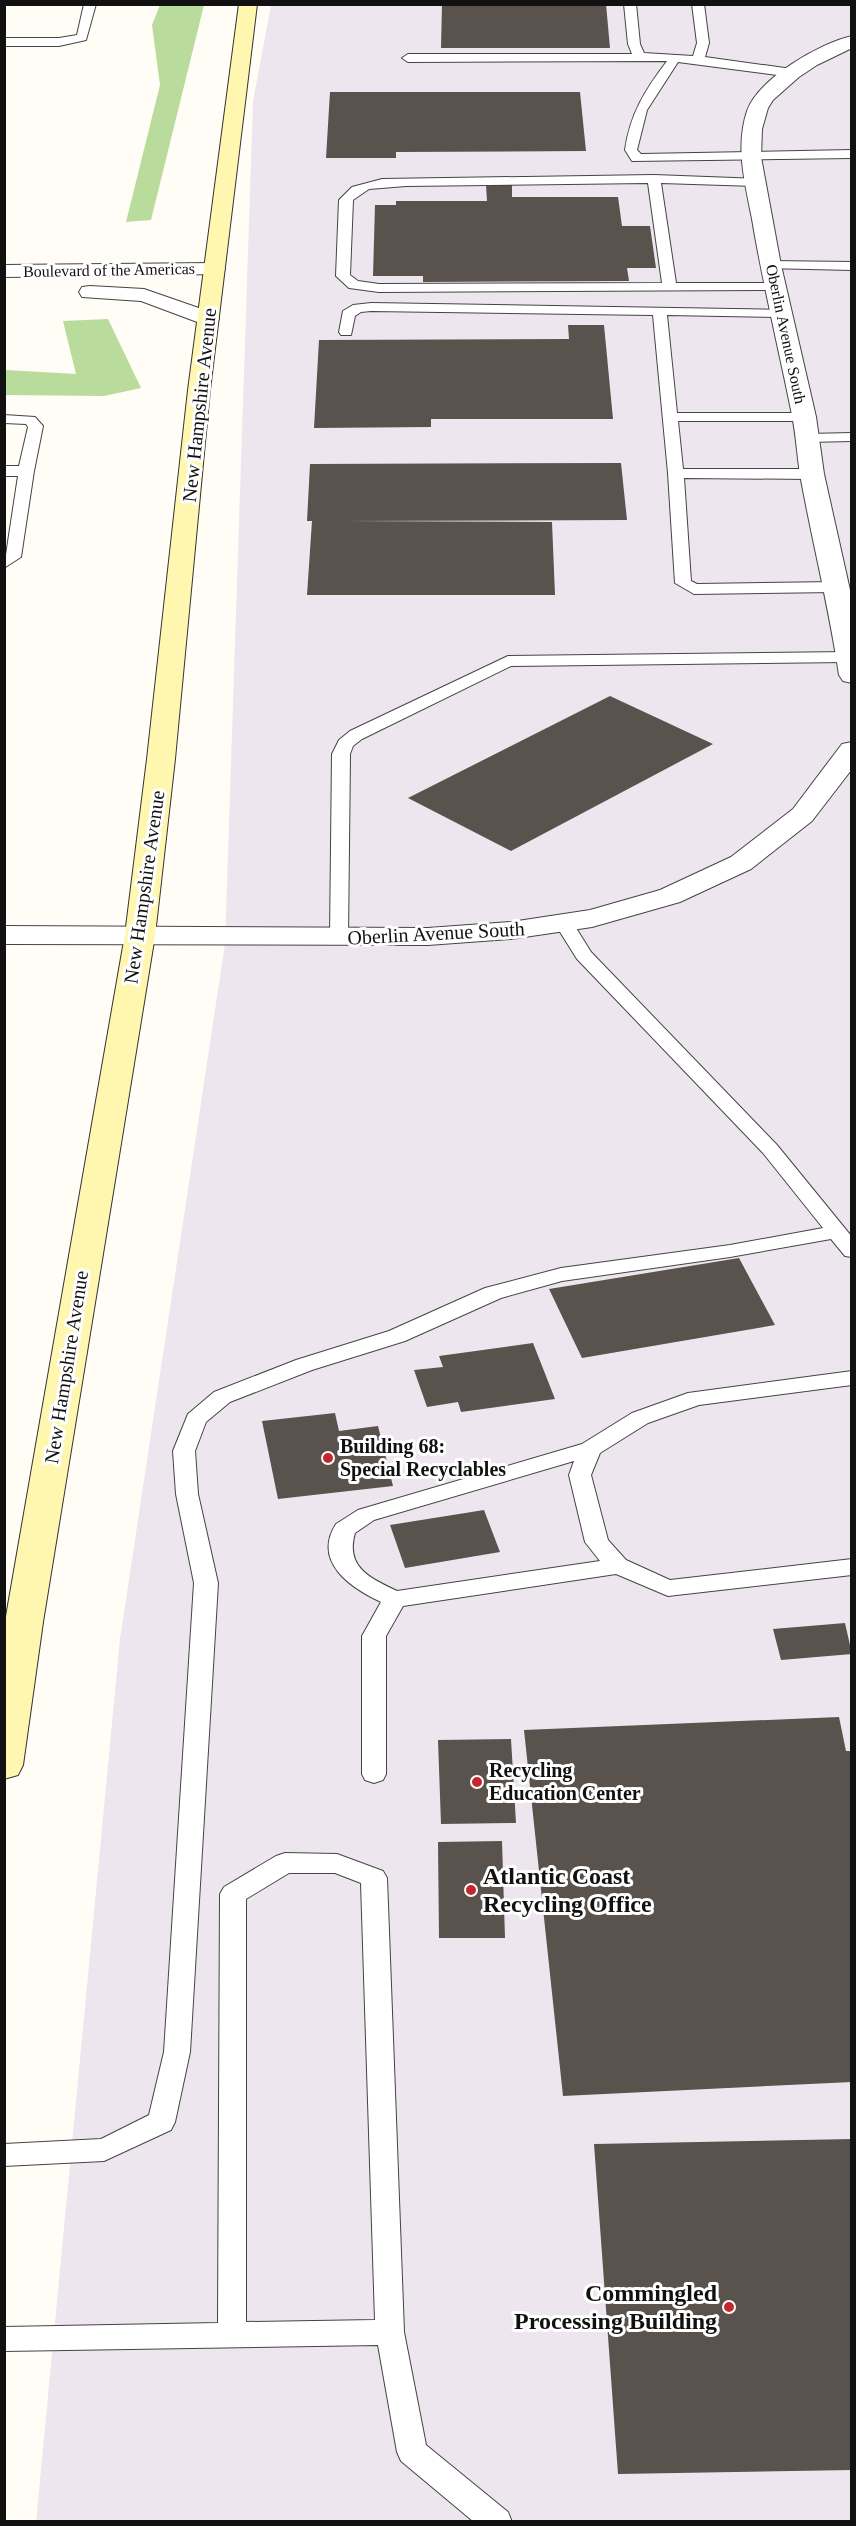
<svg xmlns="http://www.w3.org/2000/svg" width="856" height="2526" font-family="Georgia,serif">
	<rect width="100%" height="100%" fill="#fffdf5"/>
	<!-- industrial -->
	<path fill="#eee6ef" d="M 271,5 L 851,5 L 851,2521 L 36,2522 L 120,1639 L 225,944 L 253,101 Z"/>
	<!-- forest -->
	<path fill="#b9dc9c" d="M 160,5 L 204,5 L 151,220 L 126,222 L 160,85 L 152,25 Z
		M 108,319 L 141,388 L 104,396 L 5,395 L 5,370 L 76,374 L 63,321 Z"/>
	<!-- building -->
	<path fill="#5a524d" d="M 442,4 L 606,4 L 610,48 L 441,48 Z
		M 330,92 L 580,92 L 586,151 L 396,152 L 396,158 L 326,158 Z
		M 486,185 L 512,185 L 512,197 L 618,197 L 622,226 L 650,226 L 656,268 L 627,268 L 629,281 L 423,282 L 423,276 L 373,276 L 375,205 L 396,205 L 396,201 L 487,201 Z
		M 568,325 L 604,325 L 613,419 L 431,419 L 431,427 L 314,428 L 319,340 L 569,339 Z
		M 621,463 L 627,520 L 341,521 L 552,522 L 555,595 L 307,595 L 312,521 L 307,521 L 310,464 Z
		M 610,696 L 713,744 L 511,851 L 408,798 Z
		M 739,1258 L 775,1325 L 582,1358 L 549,1289 Z
		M 533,1343 L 555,1399 L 461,1412 L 458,1402 L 427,1407 L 414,1370 L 443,1367 L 439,1356 Z
		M 335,1413 L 339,1431 L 378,1426 L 393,1486 L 278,1499 L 262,1421 Z
		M 484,1510 L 500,1552 L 405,1568 L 390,1525 Z
		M 845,1623 L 852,1654 L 781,1660 L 773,1629 Z
		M 839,1717 L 846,1751 L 852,1751 L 852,2082 L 563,2096 L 524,1730 Z
		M 511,1739 L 516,1823 L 441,1824 L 438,1740 Z
		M 502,1841 L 505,1938 L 439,1938 L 438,1842 Z
		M 852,2139 L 852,2470 L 618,2474 L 594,2144 Z"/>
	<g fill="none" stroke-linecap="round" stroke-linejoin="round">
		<!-- service casing -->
		<g stroke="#444" stroke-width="2">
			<path id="service" d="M 84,4 L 96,4 L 86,40 L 59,46 L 4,46 L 4,38 L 59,38 L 77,35 Z
				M 624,4 L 636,4 L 640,44 L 644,53 L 693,56 L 697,43 L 692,4 L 704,4 L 709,43 L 705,57 L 792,69 L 798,73 L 792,77 L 678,62 L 647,110 L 637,150 L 641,154 L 852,150 L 852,158 L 632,161 L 625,150 C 630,114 645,90 667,61 L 408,62 L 402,58 L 408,54 L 632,54 L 628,44 Z
				M 654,175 L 761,179 L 762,182 L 761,185 L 756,186 L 661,183 L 676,283 L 776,283 L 781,284 L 783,287 L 781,290 L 379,292 L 349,288 L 336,276 L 339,200 L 352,187 L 382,179 ZM 648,183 L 662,283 L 379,284 L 358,281 L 350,275 L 353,200 L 369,189 L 406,186 Z
				M 770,261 L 852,262 L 852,270 L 765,268 L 763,265 Z
				M 371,303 L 787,310 L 789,313 L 787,316 L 782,317 L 667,315 L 677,413 L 804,413 L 811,417 L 804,421 L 678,421 L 683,469 L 812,469 L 820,474 L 812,479 L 684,478 L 691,581 L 697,584 L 836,582 L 844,587 L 836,592 L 694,594 L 675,583 L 668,473 L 653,315 L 371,311 L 361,312 L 355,316 L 351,335 L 341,335 L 339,332 L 343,311 L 353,305 Z
				M 4,415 L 35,417 L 43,426 L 34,471 L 21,557 L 4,568 L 18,476 L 4,476 L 4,466 L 19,466 L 28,427 L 26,424 L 4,423 Z
				M 852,433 L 852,441 L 807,442 L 800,438 L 807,434 Z
				M 848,652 L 852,653 L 852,661 L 848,662 L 511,666 L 362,739 L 353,746 L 350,754 L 348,938 L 346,942 L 332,942 L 330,938 L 332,754 L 339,740 L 350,731 L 508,656 Z
				M 564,918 L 571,920 L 591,952 L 777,1145 L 852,1237 L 852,1257 L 845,1256 L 831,1239 L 730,1257 L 562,1281 L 501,1298 L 405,1341 L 312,1370 L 230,1402 L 206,1422 L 195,1451 L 198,1494 L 218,1583 L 190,2052 L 175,2122 L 171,2130 L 104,2161 L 4,2166 L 4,2144 L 101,2139 L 149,2115 L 164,2052 L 194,1583 L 176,1494 L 173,1451 L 188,1414 L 214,1392 L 296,1360 L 389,1331 L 485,1288 L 561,1268 L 730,1245 L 823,1228 L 763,1153 L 577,959 L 555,924 L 557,920 Z
				M 852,1371 L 852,1385 L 699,1405 L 648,1423 L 600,1453 L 591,1475 L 608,1540 L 626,1560 L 670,1580 L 852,1559 L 852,1575 L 668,1596 L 616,1574 L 403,1606 L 386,1636 L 386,1774 L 383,1780 L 374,1783 L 365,1780 L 362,1774 L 362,1636 L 381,1602 C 351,1588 312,1562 336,1524 L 358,1510 L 582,1444 L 632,1413 L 688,1393 ZM 574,1461 L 569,1475 L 585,1542 L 600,1561 L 397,1591 C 370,1578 345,1567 355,1533 L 374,1520 Z
				M 285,1853 L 337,1854 L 383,1871 L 387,1878 L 404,2332 L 426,2445 L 508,2512 L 512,2522 L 474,2522 L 401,2461 L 397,2452 L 378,2345 L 4,2351 L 4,2327 L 218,2323 L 220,1894 L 224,1887 L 276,1856 ZM 289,1873 L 335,1873 L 361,1883 L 375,2320 L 246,2322 L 246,1899 Z"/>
		</g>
		<!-- minor casing -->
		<g stroke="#444" stroke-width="2">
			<path id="minor" d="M 214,263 L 222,264 L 225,269 L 222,274 L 4,277 L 4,265 Z
				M 90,286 L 144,289 L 216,314 L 219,319 L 216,324 L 208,326 L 141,301 L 82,297 L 79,292 L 82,287 Z"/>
		</g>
		<!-- tertiary casing -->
		<g stroke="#444" stroke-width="2">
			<path id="tertiary" d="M 852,36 L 852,48 L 817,65 L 799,77 L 773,100 L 768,108 L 762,129 L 761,157 L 781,265 L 816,417 L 824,474 L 852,599 L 852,683 L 843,681 L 839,675 C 829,607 812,541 800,474 C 797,454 796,435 792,415 C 779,350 763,285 752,219 C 745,183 735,147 747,111 C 758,79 820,43 852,36 Z
				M 852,742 L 852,769 L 812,821 L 751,869 L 680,902 L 592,927 L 511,939 L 428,945 L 4,944 L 4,926 L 428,928 L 511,922 L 590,910 L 660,890 L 731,857 L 793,809 L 842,744 Z"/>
		</g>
		<!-- secondary casing -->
		<g stroke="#333" stroke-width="2">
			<path id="secondary" d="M 239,4 L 257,4 L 210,390 L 175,759 L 155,935 L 43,1622 L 23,1765 L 18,1775 L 4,1779 L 4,1628 L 125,935 L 147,759 L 188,390 Z"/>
		</g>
		<!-- service -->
		<use href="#service" fill="#fff" fill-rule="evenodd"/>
		<!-- minor -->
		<use href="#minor" fill="#fff" fill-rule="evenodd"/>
		<!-- tertiary -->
		<use href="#tertiary" fill="#fff" fill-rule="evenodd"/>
		<!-- secondary -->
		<use href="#secondary" fill="#fff6b0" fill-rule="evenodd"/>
	</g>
	<!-- markers -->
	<g fill="#c4262e" stroke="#fff" stroke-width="2">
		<circle cx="328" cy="1458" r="6"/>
		<circle cx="477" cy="1782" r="6"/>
		<circle cx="471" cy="1890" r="6"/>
		<circle cx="729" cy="2307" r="6"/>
	</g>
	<g text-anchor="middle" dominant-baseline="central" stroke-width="6" stroke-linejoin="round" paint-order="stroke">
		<!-- far-street labels -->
		<g font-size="16" fill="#111" stroke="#fff">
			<text transform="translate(109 270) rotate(-1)">Boulevard of the Americas</text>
			<text transform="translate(786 334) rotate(78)">Oberlin Avenue South</text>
		</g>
		<!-- street labels -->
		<g font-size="20" fill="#111" stroke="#fff">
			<text transform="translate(199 405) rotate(-84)">New Hampshire Avenue</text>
			<text transform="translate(144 887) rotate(-82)">New Hampshire Avenue</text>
			<text transform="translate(436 933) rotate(-3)">Oberlin Avenue South</text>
			<text transform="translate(66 1367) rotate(-81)">New Hampshire Avenue</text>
		</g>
		<!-- poi labels -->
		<g font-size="20" font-weight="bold" fill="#111" stroke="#fff" text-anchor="start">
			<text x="340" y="1446">Building 68:<tspan x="340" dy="23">Special Recyclables</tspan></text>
			<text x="489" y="1770">Recycling<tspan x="489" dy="23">Education Center</tspan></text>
		</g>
		<!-- near-poi labels -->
		<g font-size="24" font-weight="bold" fill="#111" stroke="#fff" text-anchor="start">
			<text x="483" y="1876">Atlantic Coast<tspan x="483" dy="28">Recycling Office</tspan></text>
			<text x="717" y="2293" text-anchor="end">Commingled<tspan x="717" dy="28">Processing Building</tspan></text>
		</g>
	</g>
	<!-- border -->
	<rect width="856" height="2526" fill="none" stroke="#111111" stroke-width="12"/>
</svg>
